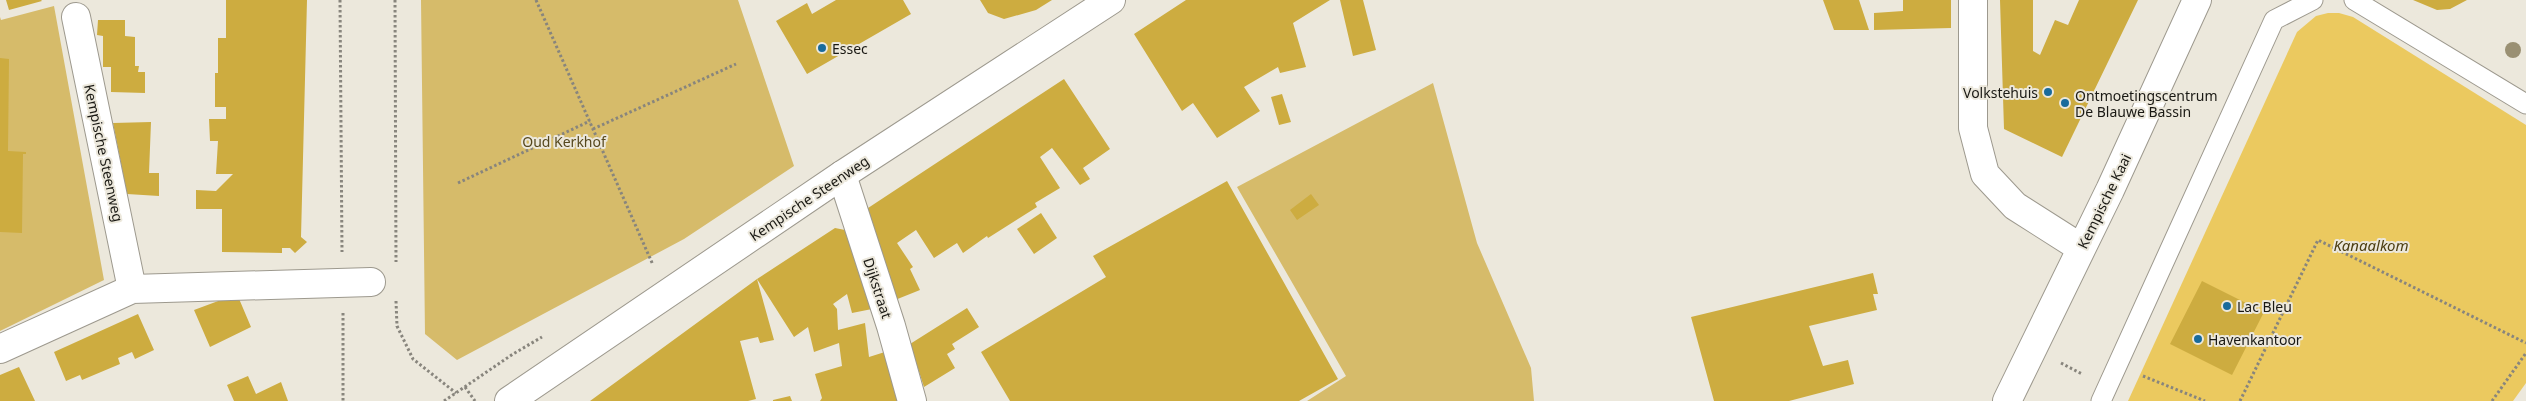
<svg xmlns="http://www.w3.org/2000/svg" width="2526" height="401" font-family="'Noto Sans',sans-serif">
	<rect width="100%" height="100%" fill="#ece8dc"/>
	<!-- green -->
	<path fill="#d6bb6a" d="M 421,0 L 738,0 L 794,166 L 684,239 L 457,360 L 425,334 Z
		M 54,6 L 104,280 L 0,331 L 0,17 L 1,20 Z
		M 1433,83 L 1477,243 L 1531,368 L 1534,401 L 1307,401 L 1346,376 L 1237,187 Z"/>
	<!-- water -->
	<path fill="#ebc95f" d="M 2328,13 L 2339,13 L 2353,17 L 2526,125 L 2526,383 L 2513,401 L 2128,401 L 2297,32 L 2316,16 Z"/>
	<!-- building -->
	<path fill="#cdac40" d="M 6,0 L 41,0 L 42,1 L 9,10 Z
		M 226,0 L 307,0 L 301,237 L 307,242 L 295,253 L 290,248 L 282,248 L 282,253 L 222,252 L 222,209 L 196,209 L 196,190 L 216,191 L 233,174 L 216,174 L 218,141 L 210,141 L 209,119 L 226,119 L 226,107 L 215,107 L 215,73 L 218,73 L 218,38 L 226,38 Z
		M 836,0 L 903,0 L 911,14 L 807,74 L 776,21 L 807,3 L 812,14 Z
		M 980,0 L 1052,0 L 1036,10 L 1004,19 L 988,13 Z
		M 1186,0 L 1330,0 L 1293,23 L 1306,67 L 1280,73 L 1278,67 L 1244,87 L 1260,111 L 1217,138 L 1193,103 L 1182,111 L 1134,34 Z
		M 1340,0 L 1363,0 L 1376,50 L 1353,56 Z
		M 1823,0 L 1859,0 L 1869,30 L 1834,30 Z
		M 1903,0 L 1951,0 L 1951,28 L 1874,30 L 1874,13 L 1903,11 Z
		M 2000,0 L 2033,0 L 2033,51 L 2040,55 L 2055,20 L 2068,25 L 2079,0 L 2138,0 L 2062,157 L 2004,129 Z
		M 2413,0 L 2467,0 L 2450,9 L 2437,10 Z
		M 98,20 L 125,20 L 125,36 L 135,37 L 135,66 L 139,66 L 138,72 L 145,72 L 145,93 L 111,92 L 111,67 L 103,67 L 103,36 L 97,35 Z
		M 0,58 L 9,59 L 8,151 L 26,152 L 26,154 L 23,154 L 22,233 L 0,232 Z
		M 1064,79 L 1110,149 L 1083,168 L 1090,179 L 1080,185 L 1052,148 L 1040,157 L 1060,188 L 1035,203 L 1037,207 L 988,238 L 987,236 L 963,253 L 957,243 L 934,258 L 916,230 L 897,243 L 913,267 L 910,269 L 920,290 L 895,300 L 865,210 Z
		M 1282,94 L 1291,122 L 1279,125 L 1271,97 Z
		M 151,122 L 149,173 L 159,173 L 159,196 L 127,194 L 113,123 Z
		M 1227,181 L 1338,379 L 1299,401 L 1010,401 L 981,352 L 1106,277 L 1093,256 Z
		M 1311,194 L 1319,205 L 1297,220 L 1290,210 Z
		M 1041,213 L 1057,238 L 1034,254 L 1017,229 Z
		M 835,228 L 845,230 L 865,262 L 877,308 L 852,313 L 847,294 L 833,304 L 837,309 L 838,330 L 865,323 L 869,357 L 888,351 L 903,401 L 820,401 L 822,398 L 815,374 L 842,366 L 839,343 L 814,352 L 808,327 L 794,337 L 757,279 Z
		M 1873,273 L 1878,294 L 1873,294 L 1877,310 L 1809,326 L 1823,366 L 1848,360 L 1854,384 L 1789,401 L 1714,401 L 1691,317 Z
		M 757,279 L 774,340 L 760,343 L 758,337 L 740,341 L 756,399 L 748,401 L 590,401 Z
		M 2202,281 L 2264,312 L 2232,375 L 2170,344 Z
		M 237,294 L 251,327 L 210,347 L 194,310 Z
		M 967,308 L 979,327 L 952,344 L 955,349 L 947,354 L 955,368 L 924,387 L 910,344 Z
		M 138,314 L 154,350 L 135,359 L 132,352 L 118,358 L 120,364 L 82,380 L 80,375 L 66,381 L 54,352 Z
		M 19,367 L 35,401 L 0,401 L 0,375 Z
		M 248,376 L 256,394 L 281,382 L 288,401 L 234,401 L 227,385 Z
		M 790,396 L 792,401 L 773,401 L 773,400 Z"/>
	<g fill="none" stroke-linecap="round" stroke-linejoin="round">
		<!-- service casing -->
		<g stroke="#9d998e" stroke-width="21">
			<path id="service" d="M 2354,0 L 2526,104
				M 2101,401 L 2274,20 L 2313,0"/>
		</g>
		<!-- minor casing -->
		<g stroke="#9d998e" stroke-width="30">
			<path id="minor" d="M 1973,0 L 1973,128 L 1985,174 L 2015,206 L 2081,248
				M 76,17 L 132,289
				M 842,175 L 891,326 L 912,401
				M 0,349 L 132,289 L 371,282
				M 2007,401 L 2110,190 L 2197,0"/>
		</g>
		<!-- secondary casing -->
		<g stroke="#9d998e" stroke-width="30">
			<path id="secondary" d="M 509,401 L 842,175 L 1111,0"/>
		</g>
		<!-- path -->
		<path stroke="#88857d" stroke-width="3" stroke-dasharray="2.5 2.5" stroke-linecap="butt" d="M 340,0 L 342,252
			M 395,0 L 396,262
			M 536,0 L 653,265
			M 593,129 L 736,64
			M 458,183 L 590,121
			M 396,301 L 397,326 L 413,359 L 456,393
			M 343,313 L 343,401
			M 2061,363 L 2082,374
			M 2143,376 L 2205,401
			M 465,387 L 475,401
			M 444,401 L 513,354 L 542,337
			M 2240,401 L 2318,240 L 2526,343
			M 2492,401 L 2526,353"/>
		<!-- service -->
		<use href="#service" stroke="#fff" stroke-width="19"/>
		<!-- minor -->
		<use href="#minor" stroke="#fff" stroke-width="28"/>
		<!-- secondary -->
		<use href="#secondary" stroke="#fff" stroke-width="28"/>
	</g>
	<!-- trees -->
	<circle fill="#9a9073" cx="2513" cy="50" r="8"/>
	<!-- markers -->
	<g fill="#196b9c" stroke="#ece8dc" stroke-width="2">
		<circle cx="822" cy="48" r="5"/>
		<circle cx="2048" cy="92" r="5"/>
		<circle cx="2065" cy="103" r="5"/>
		<circle cx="2227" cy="306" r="5"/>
		<circle cx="2198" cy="339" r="5"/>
	</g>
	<g text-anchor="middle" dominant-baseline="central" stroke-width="4" stroke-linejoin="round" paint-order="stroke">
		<!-- poi labels -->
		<g font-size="14" fill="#1a1914" stroke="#ece8dc" text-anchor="start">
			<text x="832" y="48">Essec</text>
			<text x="2038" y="92" text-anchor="end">Volkstehuis</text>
			<text x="2075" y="95">Ontmoetingscentrum<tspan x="2075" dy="16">De Blauwe Bassin</tspan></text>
			<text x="2237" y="306">Lac Bleu</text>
			<text x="2208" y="339">Havenkantoor</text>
		</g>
		<!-- park labels -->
		<g font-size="14" fill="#56481d" stroke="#ece8dc">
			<text x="564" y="141">Oud Kerkhof</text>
		</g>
		<!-- street labels -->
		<g font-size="14" fill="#1a1914" stroke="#ece8dc">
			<text transform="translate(104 153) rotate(78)">Kempische Steenweg</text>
			<text transform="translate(809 198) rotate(-34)">Kempische Steenweg</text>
			<text transform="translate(2104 201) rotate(-64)">Kempische Kaai</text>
			<text transform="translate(878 288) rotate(72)">Dijkstraat</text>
		</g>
		<!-- water labels -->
		<g font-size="15" font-style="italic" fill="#4b3d11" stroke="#ece8dc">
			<text x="2371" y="245">Kanaalkom</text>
		</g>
	</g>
</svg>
